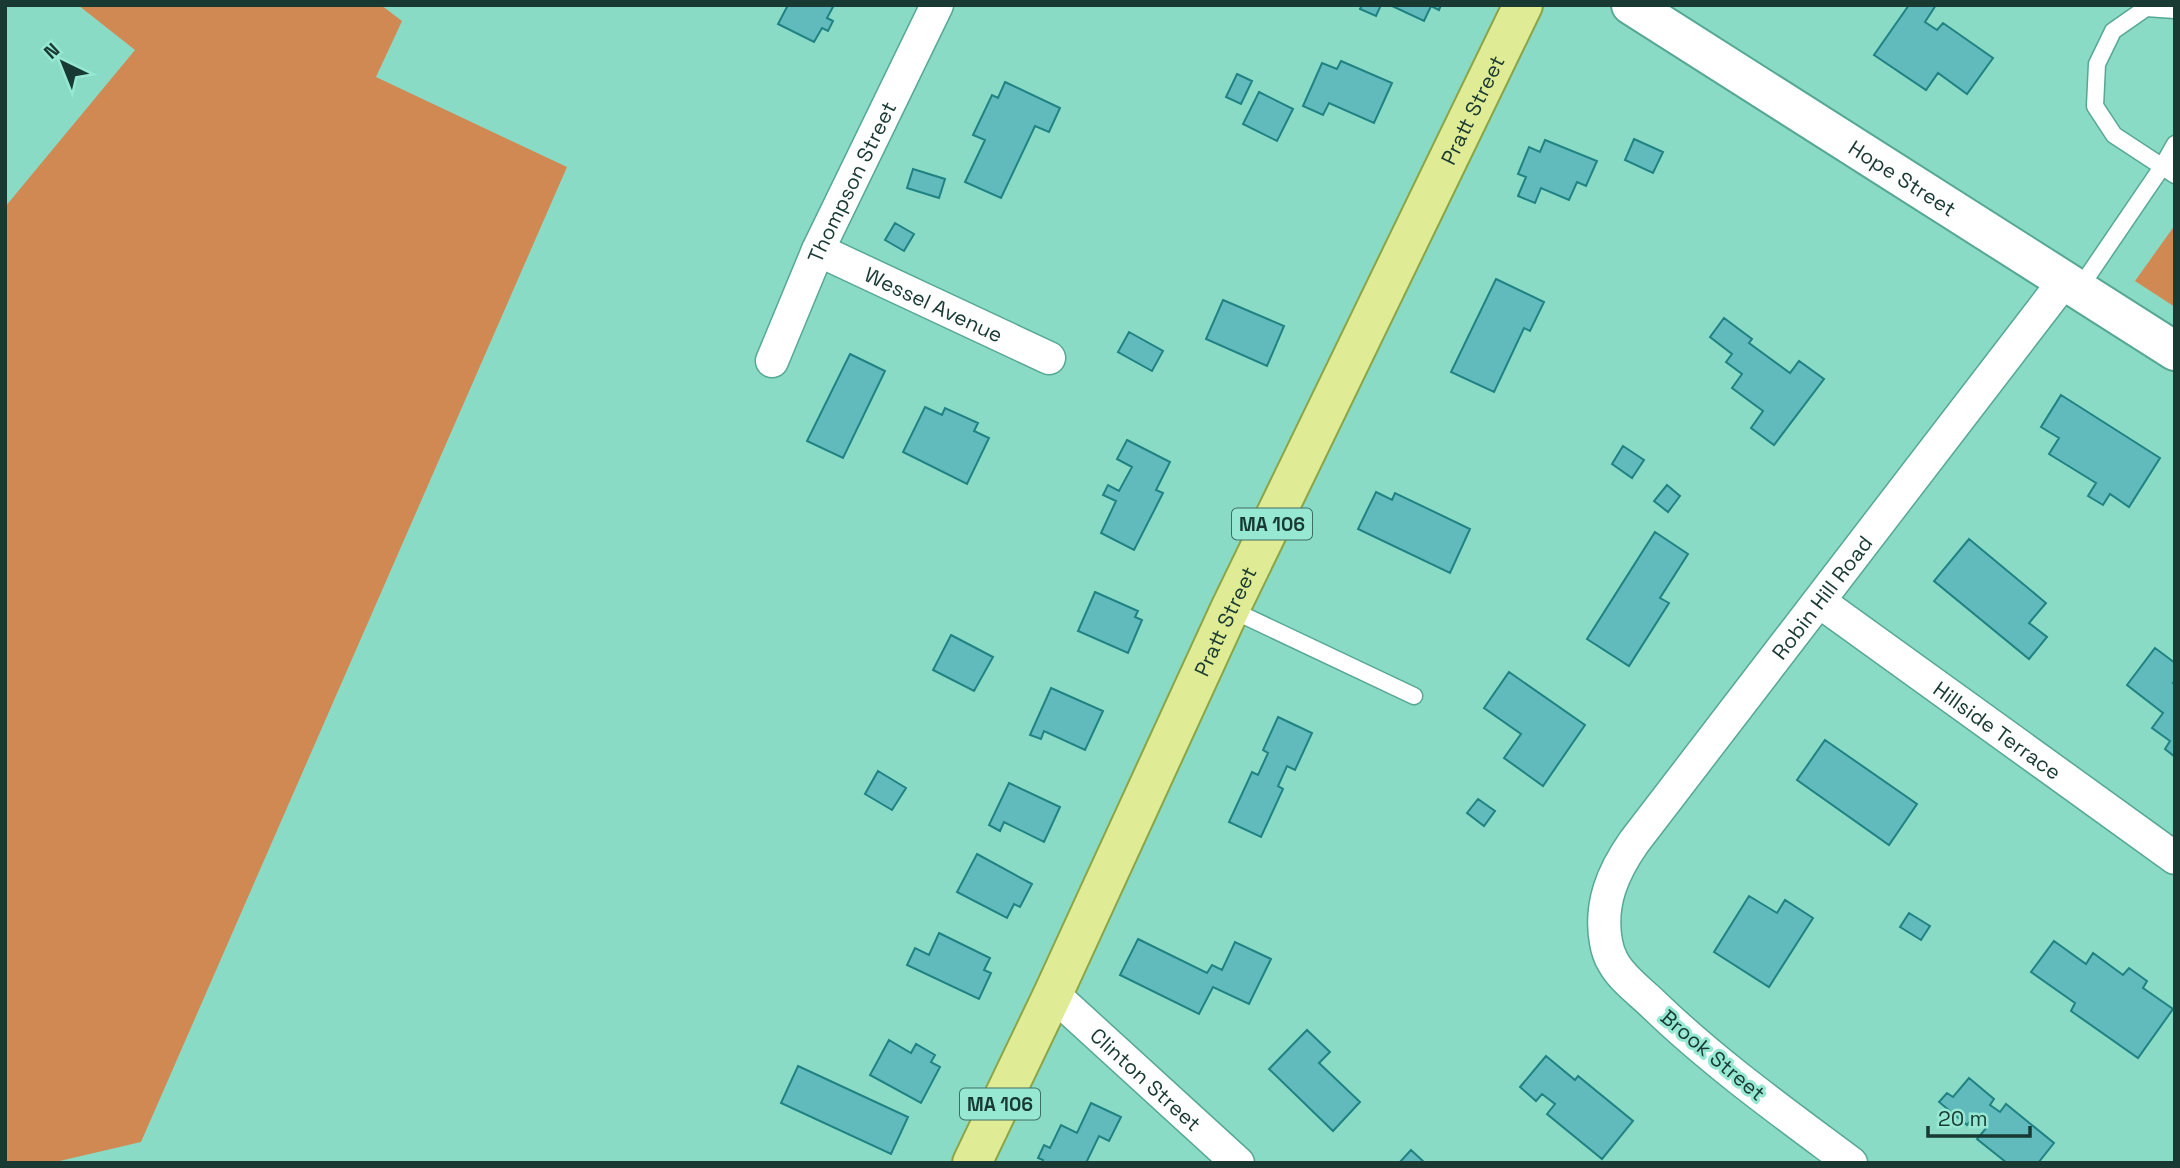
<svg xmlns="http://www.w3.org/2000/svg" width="2180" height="1168" font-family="'Space Grotesk',sans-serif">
	<rect width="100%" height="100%" fill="#89dbc6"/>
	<!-- green -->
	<path fill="#d18953" d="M 78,5 L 381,5 L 402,21 L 376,77 L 567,167 L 141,1142 L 51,1163 L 5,1163 L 5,207 L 135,50 Z
		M 2175,225 L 2175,307 L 2135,281 Z"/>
	<!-- building -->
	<path fill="#61babb" stroke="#208283" stroke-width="2" d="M 788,5 L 834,5 L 827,18 L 833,21 L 828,31 L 822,28 L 814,42 L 778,24 Z
		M 1362,5 L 1381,5 L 1376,16 L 1360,9 Z
		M 1390,5 L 1441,5 L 1439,10 L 1431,6 L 1424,21 Z
		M 1909,5 L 1936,5 L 1925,22 L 1937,30 L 1943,23 L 1993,58 L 1967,94 L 1938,73 L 1926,90 L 1874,55 Z
		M 1341,61 L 1392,83 L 1374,123 L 1329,103 L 1323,115 L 1303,106 L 1322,63 L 1337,69 Z
		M 1237,74 L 1252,81 L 1241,104 L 1226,97 Z
		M 1005,82 L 1060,108 L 1049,132 L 1035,126 L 1001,198 L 965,182 L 985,140 L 973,135 L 992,95 L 998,98 Z
		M 1259,92 L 1293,109 L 1277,141 L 1243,124 Z
		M 1634,139 L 1663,152 L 1653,173 L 1625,160 Z
		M 1545,140 L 1597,161 L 1586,186 L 1577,182 L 1569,200 L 1541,188 L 1535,203 L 1518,196 L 1526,177 L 1518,174 L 1529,147 L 1540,152 Z
		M 913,169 L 945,179 L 939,198 L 907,188 Z
		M 895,223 L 914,234 L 904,251 L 885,240 Z
		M 1496,279 L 1544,302 L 1530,331 L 1524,328 L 1494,392 L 1451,372 Z
		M 1223,300 L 1284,326 L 1267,366 L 1206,339 Z
		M 1724,318 L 1752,339 L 1749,343 L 1790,373 L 1799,361 L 1824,379 L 1774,445 L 1751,428 L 1763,411 L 1732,388 L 1742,374 L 1726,362 L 1732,354 L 1710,337 Z
		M 1129,332 L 1163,351 L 1152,371 L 1118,352 Z
		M 850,354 L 885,371 L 843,458 L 807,441 Z
		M 2061,395 L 2160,458 L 2129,507 L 2110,494 L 2103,505 L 2088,496 L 2096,483 L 2049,454 L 2059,438 L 2041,427 Z
		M 925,407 L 942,415 L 945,408 L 978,423 L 974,431 L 989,438 L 967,484 L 903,452 Z
		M 1127,440 L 1170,462 L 1156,490 L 1163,493 L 1134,550 L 1101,533 L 1116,501 L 1103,495 L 1108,485 L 1119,491 L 1132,467 L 1117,459 Z
		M 1623,446 L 1644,460 L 1632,478 L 1612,464 Z
		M 1667,485 L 1680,496 L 1668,512 L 1654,501 Z
		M 1376,492 L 1392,500 L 1395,493 L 1470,529 L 1450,573 L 1358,529 Z
		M 1655,532 L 1688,554 L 1660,598 L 1669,603 L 1629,666 L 1587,639 Z
		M 1969,539 L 2046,603 L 2029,623 L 2047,637 L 2029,659 L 1934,581 Z
		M 1095,592 L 1138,611 L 1135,617 L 1142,620 L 1128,653 L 1078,631 Z
		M 951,635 L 993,657 L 974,691 L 933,670 Z
		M 2155,648 L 2175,663 L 2175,681 L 2173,683 L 2175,685 L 2175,757 L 2165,749 L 2170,741 L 2152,728 L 2163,713 L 2127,685 Z
		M 1509,672 L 1585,725 L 1543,786 L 1504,758 L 1521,734 L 1484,708 Z
		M 1051,688 L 1103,711 L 1085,750 L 1044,731 L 1041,739 L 1030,735 Z
		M 1278,717 L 1312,733 L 1295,770 L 1287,766 L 1278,786 L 1283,789 L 1261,837 L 1229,822 L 1252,772 L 1258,775 L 1268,753 L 1263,750 Z
		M 1825,740 L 1917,804 L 1889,845 L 1797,780 Z
		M 878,771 L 906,788 L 892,810 L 865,794 Z
		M 1009,783 L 1060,807 L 1044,842 L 1004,822 L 1000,831 L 989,825 Z
		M 1478,799 L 1495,811 L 1484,826 L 1467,813 Z
		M 977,854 L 1032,884 L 1020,907 L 1014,904 L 1007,918 L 957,892 Z
		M 1749,896 L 1777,913 L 1785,900 L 1813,918 L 1769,987 L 1714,952 Z
		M 1909,913 L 1930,926 L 1921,940 L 1900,927 Z
		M 939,933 L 990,958 L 984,970 L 991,973 L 979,999 L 907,965 L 915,948 L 929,955 Z
		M 1138,939 L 1207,973 L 1212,965 L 1222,970 L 1235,942 L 1271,959 L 1249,1004 L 1213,987 L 1199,1014 L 1120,975 Z
		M 2054,941 L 2086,964 L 2093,953 L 2123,975 L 2129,968 L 2147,981 L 2143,988 L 2173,1009 L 2138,1058 L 2071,1011 L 2075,1003 L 2031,972 Z
		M 1307,1030 L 1330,1052 L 1319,1063 L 1360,1102 L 1333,1131 L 1269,1069 Z
		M 889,1040 L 911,1053 L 916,1044 L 935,1055 L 931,1062 L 940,1067 L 921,1103 L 870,1075 Z
		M 1546,1056 L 1575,1080 L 1578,1076 L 1633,1121 L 1602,1159 L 1547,1114 L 1555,1104 L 1542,1094 L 1536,1101 L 1520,1087 Z
		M 798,1066 L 908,1117 L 891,1154 L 781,1103 Z
		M 1969,1078 L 1994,1099 L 1990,1105 L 2000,1112 L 2006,1104 L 2054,1143 L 2038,1163 L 2007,1163 L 1977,1139 L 1987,1127 L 1974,1116 L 1967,1125 L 1939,1102 L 1947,1093 L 1953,1097 Z
		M 1091,1103 L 1121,1117 L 1109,1141 L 1099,1136 L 1086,1163 L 1042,1163 L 1043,1160 L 1038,1158 L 1044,1145 L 1050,1148 L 1061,1125 L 1077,1133 Z
		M 1411,1150 L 1425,1163 L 1399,1163 Z"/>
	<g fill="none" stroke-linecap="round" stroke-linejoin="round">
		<!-- service casing -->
		<g stroke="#56a794" stroke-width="19">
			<path id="service" d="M 2175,10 L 2146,8 L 2113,31 L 2097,64 L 2095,106 L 2114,135 L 2175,175
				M 2079,289 L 2162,167 L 2175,144
				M 1230,609 L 1414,696"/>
		</g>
		<!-- minor casing -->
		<g stroke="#56a794" stroke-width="35">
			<g id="minor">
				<path id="s1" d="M 818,250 L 1049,358"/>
				<path id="s2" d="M 772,361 L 818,250 L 937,5"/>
				<path id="s3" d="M 1820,602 L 2175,858"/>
				<path id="s4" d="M 1053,994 L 1238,1163"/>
				<path id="s5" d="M 1851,1163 C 1784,1113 1714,1063 1654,1005 C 1641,992 1622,979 1613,962 C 1610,957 1607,948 1606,942 C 1599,904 1613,872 1634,842 L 2065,280"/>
			</g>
		</g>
		<!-- secondary casing -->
		<g stroke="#56a794" stroke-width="42">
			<g id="secondary">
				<path id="s6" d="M 1631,5 L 2175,351"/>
			</g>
		</g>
		<!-- primary casing -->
		<g stroke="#8ca444" stroke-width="42">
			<g id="primary">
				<path id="s7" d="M 972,1163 L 1053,994 L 1230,609 L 1523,5"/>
			</g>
		</g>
		<!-- service -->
		<use href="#service" stroke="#fff" stroke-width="16"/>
		<!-- minor -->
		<use href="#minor" stroke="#fff" stroke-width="32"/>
		<!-- secondary -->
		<use href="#secondary" stroke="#fff" stroke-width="38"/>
		<!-- primary -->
		<use href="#primary" stroke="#e0eb95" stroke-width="38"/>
	</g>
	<g text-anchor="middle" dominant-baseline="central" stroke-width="6" stroke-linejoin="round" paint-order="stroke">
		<!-- shield labels -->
		<g fill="#96e8d3" stroke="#3e6e62" stroke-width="2">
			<rect x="1232" y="508.5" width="80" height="31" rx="5"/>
			<rect x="960" y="1088.5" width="80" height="31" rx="5"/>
		</g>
		<g font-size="19" font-weight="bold" fill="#183a32">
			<text x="1272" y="524">MA 106</text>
			<text x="1000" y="1104">MA 106</text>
		</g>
		<!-- street labels -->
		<g font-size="21" fill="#183a32" stroke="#96e8d3">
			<text stroke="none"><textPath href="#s7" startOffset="1166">Pratt Street</textPath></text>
			<text stroke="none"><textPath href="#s6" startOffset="322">Hope Street</textPath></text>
			<text stroke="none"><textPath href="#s2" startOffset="196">Thompson Street</textPath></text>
			<text stroke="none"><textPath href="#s1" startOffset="128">Wessel Avenue</textPath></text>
			<text stroke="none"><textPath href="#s5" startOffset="749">Robin Hill Road</textPath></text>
			<text stroke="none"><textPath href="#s7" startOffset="598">Pratt Street</textPath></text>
			<text stroke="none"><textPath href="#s3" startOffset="219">Hillside Terrace</textPath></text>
			<text transform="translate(1713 1055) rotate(40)">Brook Street</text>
			<text stroke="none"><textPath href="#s4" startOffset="126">Clinton Street</textPath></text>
		</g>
	</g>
	<!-- border -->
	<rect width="2180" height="1168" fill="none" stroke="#183a32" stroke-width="14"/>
	<!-- north arrow -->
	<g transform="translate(63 63) rotate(317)" stroke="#96e8d3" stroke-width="5" paint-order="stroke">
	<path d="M0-5L12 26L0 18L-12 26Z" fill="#183a32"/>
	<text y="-10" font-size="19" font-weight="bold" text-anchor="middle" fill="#183a32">N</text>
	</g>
	<!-- scale -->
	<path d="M1928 1126v10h102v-10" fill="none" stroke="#183a32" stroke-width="3.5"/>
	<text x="1938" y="1126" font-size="21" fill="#183a32" stroke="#96e8d3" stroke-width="5" paint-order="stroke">20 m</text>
</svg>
